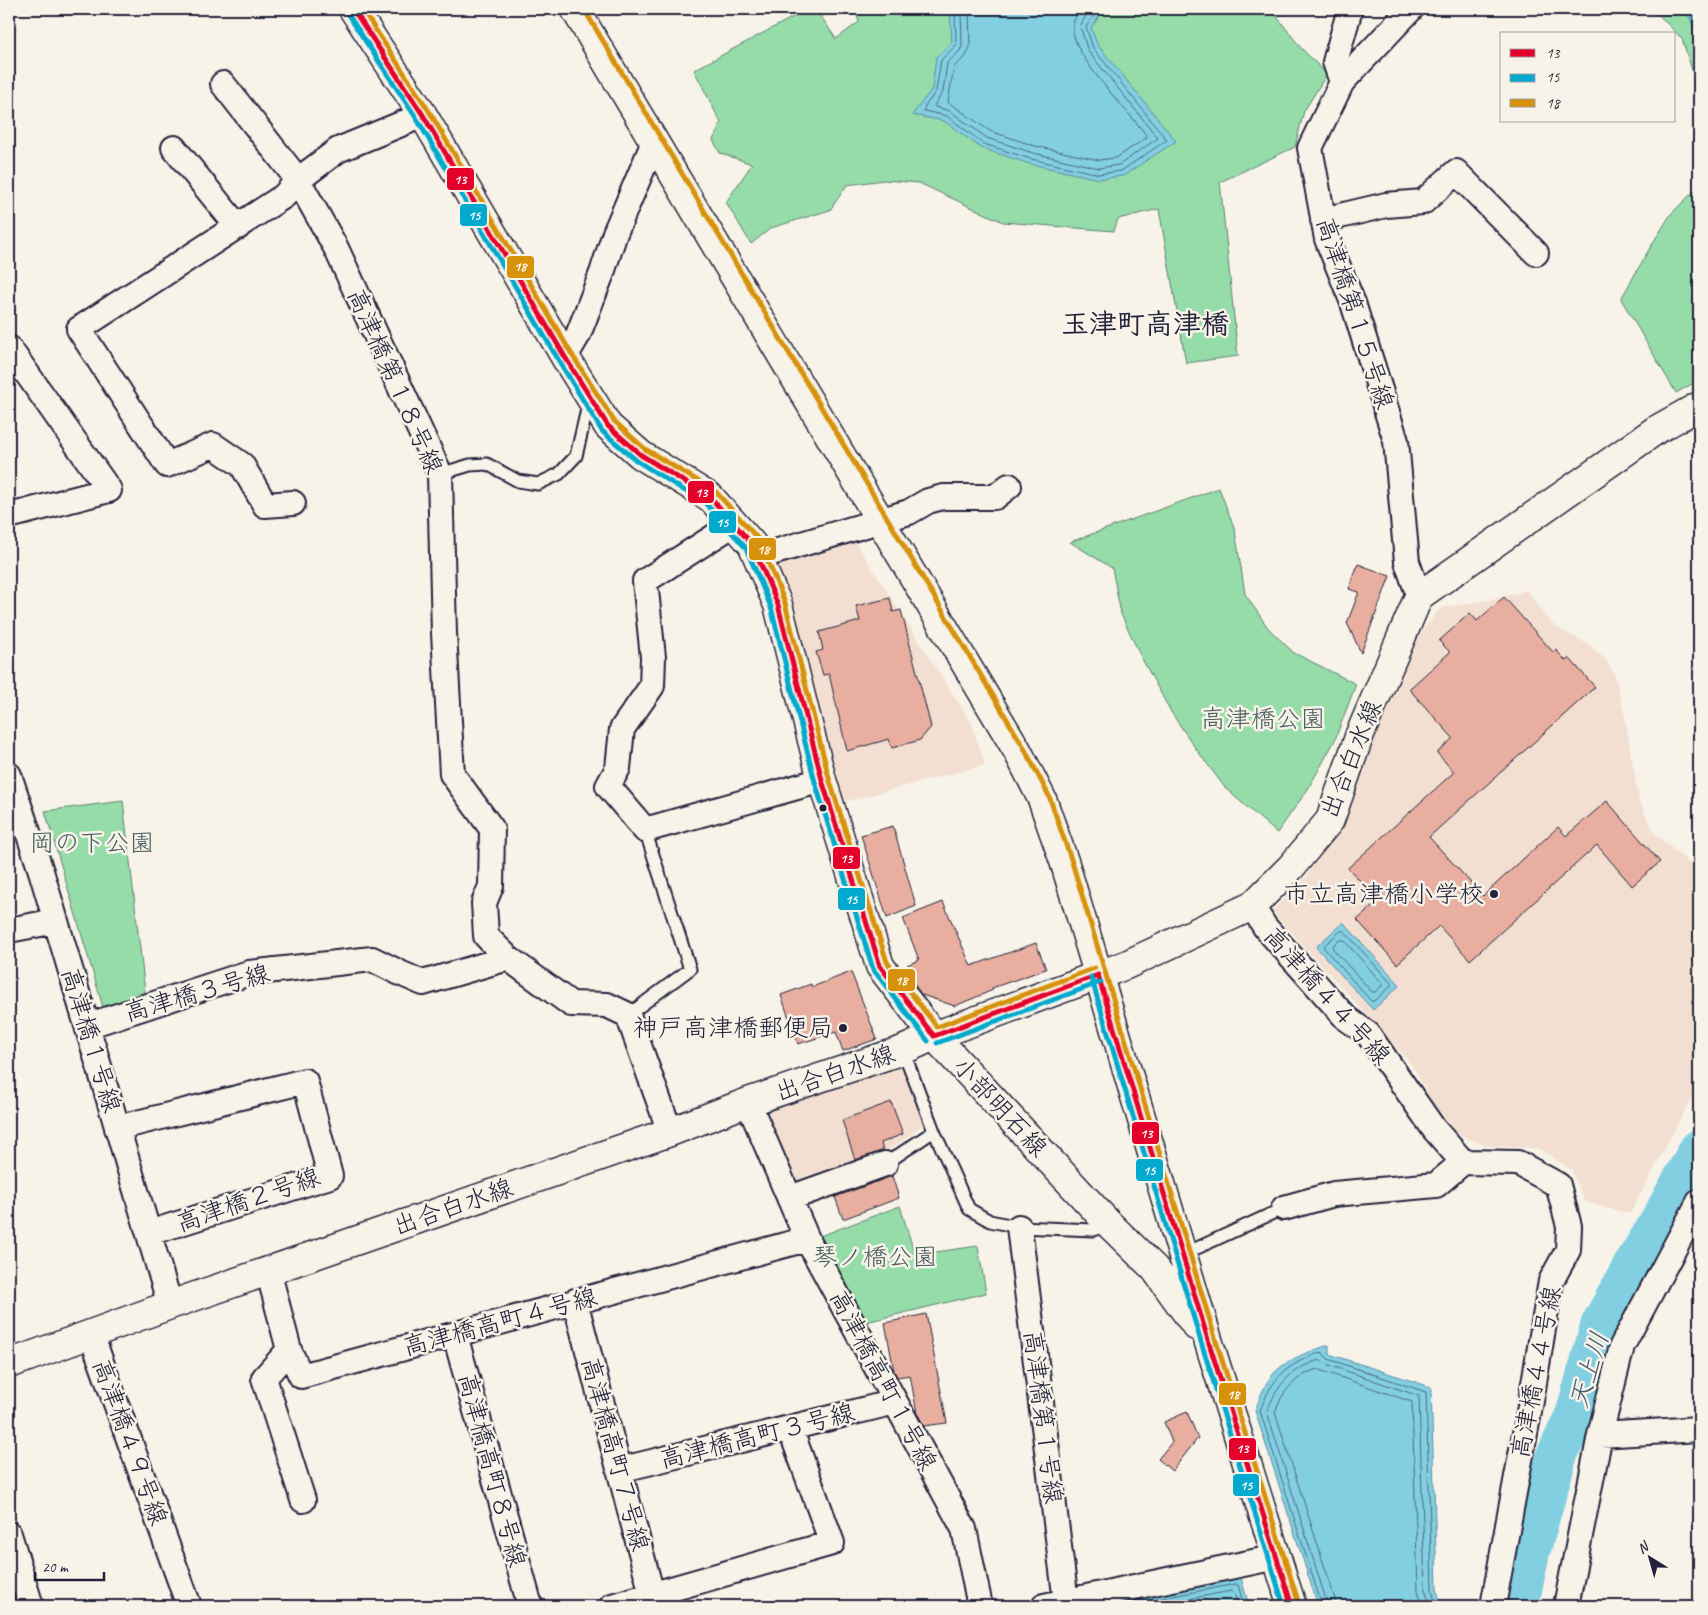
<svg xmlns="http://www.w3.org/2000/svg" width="1708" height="1615" font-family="Caveat,'Klee One',sans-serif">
	<rect width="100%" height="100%" fill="#f7f3e8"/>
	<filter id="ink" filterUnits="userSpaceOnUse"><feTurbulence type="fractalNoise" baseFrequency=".02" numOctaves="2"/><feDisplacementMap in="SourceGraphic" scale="10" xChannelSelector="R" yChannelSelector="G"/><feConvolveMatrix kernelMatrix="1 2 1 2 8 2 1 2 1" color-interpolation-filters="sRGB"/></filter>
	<g filter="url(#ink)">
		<!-- built -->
		<path fill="#f2dfd2" d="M 848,531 L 971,722 L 985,765 L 844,802 L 796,621 L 773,558 Z
			M 1527,590 L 1544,615 L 1557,628 L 1588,644 L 1604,658 L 1615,675 L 1624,713 L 1639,801 L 1655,834 L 1699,871 L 1699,1084 L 1630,1214 L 1585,1202 L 1571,1170 L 1540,1149 L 1506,1146 L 1485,1146 L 1457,1133 L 1432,1102 L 1412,1065 L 1272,911 L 1306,878 L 1351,800 L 1395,682 L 1422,631 L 1441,608 L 1504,597 Z
			M 902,1061 L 927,1121 L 910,1135 L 889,1149 L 791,1186 L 765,1121 L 774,1104 Z"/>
		<!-- green -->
		<path fill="#96dca9" stroke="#5c7f72" d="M 808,9 L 816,9 L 836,39 L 859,22 L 855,9 L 1271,9 L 1301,48 L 1327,74 L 1304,111 L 1295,147 L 1220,182 L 1238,356 L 1186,363 L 1159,209 L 1118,219 L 1114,231 L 1003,222 L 919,183 L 884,180 L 847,185 L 830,210 L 771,228 L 751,244 L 726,202 L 752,164 L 720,153 L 713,140 L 721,123 L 694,70 Z
			M 1653,9 L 1680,9 L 1690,17 L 1699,44 L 1699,87 L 1697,85 L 1682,39 Z
			M 1699,186 L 1699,380 L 1676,393 L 1621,299 L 1651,246 L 1671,214 Z
			M 1219,488 L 1235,530 L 1245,594 L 1268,628 L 1294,653 L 1356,684 L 1334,742 L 1308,789 L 1277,833 L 1226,789 L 1196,749 L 1171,712 L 1140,655 L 1121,614 L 1112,568 L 1070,542 Z
			M 123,801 L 145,992 L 103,1007 L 45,811 Z
			M 900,1206 L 915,1255 L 978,1246 L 986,1293 L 866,1322 L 820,1236 Z"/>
		<!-- water -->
		<path fill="#83cfe2" stroke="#5c8a9f" d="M 950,9 L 1104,9 L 1091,28 L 1097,44 L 1176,141 L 1123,176 L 1099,179 L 1030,164 L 981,148 L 944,121 L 912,115 L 932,89 L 936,57 L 952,43 Z
			M 1680,9 L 1699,9 L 1699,44 L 1690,17 Z
			M 1343,922 L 1400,985 L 1373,1010 L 1316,947 Z
			M 1329,1345 L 1329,1354 L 1431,1387 L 1437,1589 L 1441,1606 L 1318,1606 L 1255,1411 C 1258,1403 1261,1394 1265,1386 C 1277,1362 1305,1353 1329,1345 Z
			M 1241,1578 L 1249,1606 L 1125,1606 L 1124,1600 Z"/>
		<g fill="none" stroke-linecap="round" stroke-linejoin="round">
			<!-- shore -->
			<path stroke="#49677e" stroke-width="1" d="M 955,9 L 956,45 L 941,60 L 936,91 L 924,108 L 924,111 L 947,116 L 984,144 L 1031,159 L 1099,174 L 1121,171 L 1167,140 L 1093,48 L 1086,27 L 1098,9
				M 961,9 L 962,47 L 959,52 L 947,63 L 943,92 L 935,104 L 935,107 L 950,111 L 987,138 L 1033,153 L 1099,168 L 1119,165 L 1158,138 L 1088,51 L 1080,26 L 1090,9
				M 969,9 L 970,47 L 966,56 L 954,67 L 948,102 L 990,131 L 1035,146 L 1099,160 L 1116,158 L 1146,138 L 1147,136 C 1129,111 1070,55 1073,26 C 1073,19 1078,14 1081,9
				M 1341,931 L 1344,931 L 1391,983 L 1391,986 L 1374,1001 L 1371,1001 L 1324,948 L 1324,946 Z
				M 1340,940 L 1344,940 L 1382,983 L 1382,986 L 1375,992 L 1372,992 L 1333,949 L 1333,946 Z
				M 1129,1606 L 1131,1604 L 1236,1584 L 1238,1585 L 1244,1606
				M 1152,1606 L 1231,1591 L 1234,1593 L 1238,1606
				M 1322,1606 L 1260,1411 C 1272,1377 1287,1364 1322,1352 L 1328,1359 L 1426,1392 L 1432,1589 L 1436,1606
				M 1328,1606 L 1267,1412 C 1277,1384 1291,1369 1319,1360 L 1326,1364 L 1419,1396 L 1425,1589 L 1430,1606
				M 1336,1606 L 1335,1599 L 1275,1412 C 1282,1391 1296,1376 1317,1369 L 1412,1402 L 1418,1590 L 1422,1606"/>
			<!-- river -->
			<path stroke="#83cfe2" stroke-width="41" d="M 1518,1606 L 1529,1554 L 1557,1455 L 1576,1414 L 1601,1325 L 1634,1265 L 1659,1224 L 1699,1150"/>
		</g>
		<!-- building -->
		<path fill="#e8afa0" stroke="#22223b" d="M 1358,564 L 1390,576 L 1361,653 L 1347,623 L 1359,592 L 1349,589 Z
			M 1504,597 L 1553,652 L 1556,650 L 1566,661 L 1569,658 L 1595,687 L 1429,837 L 1483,896 L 1558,827 L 1566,836 L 1607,801 L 1660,862 L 1632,886 L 1597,845 L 1470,960 L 1439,926 L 1397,964 L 1357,920 L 1379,901 L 1348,868 L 1454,772 L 1437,753 L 1453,738 L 1409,689 L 1450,652 L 1439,641 L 1470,613 L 1477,621 Z
			M 890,598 L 893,612 L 901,610 L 931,727 L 920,740 L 892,748 L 889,739 L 847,751 L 829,674 L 823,675 L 816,652 L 823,650 L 819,632 L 860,621 L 856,606 Z
			M 893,826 L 916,906 L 887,918 L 861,835 Z
			M 943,902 L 971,966 L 1036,943 L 1046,969 L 992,988 L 993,990 L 955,1006 L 922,995 L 916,987 L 907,965 L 919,960 L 903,918 Z
			M 851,972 L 877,1039 L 843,1051 L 836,1032 L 798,1044 L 781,995 L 811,984 L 812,987 Z
			M 891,1102 L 903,1134 L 881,1143 L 883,1151 L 855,1160 L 842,1120 Z
			M 892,1176 L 899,1198 L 843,1219 L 835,1197 Z
			M 926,1314 L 947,1423 L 924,1426 L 917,1413 L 910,1375 L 897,1377 L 894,1371 L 885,1323 Z
			M 1187,1412 L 1198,1438 L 1172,1471 L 1158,1459 L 1172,1442 L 1164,1422 Z"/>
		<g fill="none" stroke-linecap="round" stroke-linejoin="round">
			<!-- service casing -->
			<g stroke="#22223b" stroke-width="15">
				<path id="service" d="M 440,474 L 470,465 L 487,464 L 518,481 L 538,484 L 559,474 L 576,456 L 589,401
					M 628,1015 L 690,969 L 645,830
					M 903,1050 L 934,1131 L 969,1209 L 990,1221 L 1019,1227 L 1094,1230 L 1108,1223
					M 885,1164 L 934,1131
					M 1182,1255 L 1284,1208"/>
			</g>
			<!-- minor casing -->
			<g stroke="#22223b" stroke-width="28">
				<path id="minor" d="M 1350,9 L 1335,62 L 1342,82 L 1310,148 L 1327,239 L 1353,303 L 1396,441 L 1407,562 L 1419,596
					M 1342,82 L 1411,9
					M 223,84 L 298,180 L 336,248 L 440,474 L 444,633 L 452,774 L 492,829 L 491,886 L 484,903 L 486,936 L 508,958
					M 174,148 L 238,227
					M 1323,220 L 1386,205 L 1423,202 L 1456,172 L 1536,253
					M 9,348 L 109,490 L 9,516
					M 565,357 L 578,335 L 602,273 L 615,233 L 654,142
					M 293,503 L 265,505 L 242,465 L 213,445 L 167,465 L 79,329 L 284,196 L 298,180 L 338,150 L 423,115
					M 734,524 L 645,581 L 653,657 L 652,686 L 622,729 L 618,768 L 608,786 L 645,830 L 822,780
					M 758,557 L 909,512 L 928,501 L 943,497 L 995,497 L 1009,486
					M 9,775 L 41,871 L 170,1305
					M 1252,906 L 1265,927 L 1346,1018 L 1368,1034 L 1434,1129 L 1463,1162 L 1518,1163 L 1558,1185 L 1569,1226 L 1568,1250 L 1551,1281 L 1531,1401 L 1493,1606
					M 9,930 L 56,921
					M 87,1026 L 249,973 L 372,959 L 400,973 L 423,983 L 508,958 L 571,1004 L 607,1005 L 628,1015 L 670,1132
					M 748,1102 L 807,1239 L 964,1529 L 980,1606
					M 117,1128 L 305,1081 L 330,1176 L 149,1233
					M 790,1198 L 885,1164
					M 1284,1208 L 1334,1194 L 1436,1185 L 1463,1162
					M 1019,1227 L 1066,1602 L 1069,1606
					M 268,1270 L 289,1350 L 301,1376 L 807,1239
					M 575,1301 L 655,1606
					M 91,1334 L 189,1606
					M 455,1335 L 530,1606
					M 289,1350 L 264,1378 L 303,1500
					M 1600,1435 L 1699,1429
					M 619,1470 L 895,1402
					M 9,1534 L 31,1606
					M 612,1606 L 832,1543 L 790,1428
					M 1044,1606 L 1277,1557
					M 1566,1606 L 1600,1435 L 1622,1346 L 1699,1202"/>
			</g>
			<!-- tertiary casing -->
			<g stroke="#22223b" stroke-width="31">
				<path id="tertiary" d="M 9,1364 L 170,1305 L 670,1132 L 748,1102 L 903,1050 L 934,1036 L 1126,965 L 1252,906 L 1292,866 L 1330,820 L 1360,734 L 1419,596 L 1656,430 L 1699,406"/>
			</g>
			<!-- primary casing -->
			<g stroke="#22223b" stroke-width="31">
				<path id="primary" d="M 353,9 L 423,115 L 565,357 L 608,426 L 641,455 L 711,498 L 752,544 L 778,605 L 822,780 L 880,966 L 934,1036 L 1108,1223 L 1155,1269 L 1196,1326
					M 575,9 L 1017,750 L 1042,799 L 1065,864 L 1209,1343 L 1292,1606"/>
			</g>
			<!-- service -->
			<use href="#service" stroke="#f7f3e8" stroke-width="11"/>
			<!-- minor -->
			<use href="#minor" stroke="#f7f3e8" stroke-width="24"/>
			<!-- tertiary -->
			<use href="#tertiary" stroke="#f7f3e8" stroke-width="28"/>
			<!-- primary -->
			<use href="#primary" stroke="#f7f3e8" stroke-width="28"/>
			<!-- bus-1 casing -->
			<g stroke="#f7f3e8" stroke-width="9">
				<path id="bus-1" d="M 353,9 L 423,115 L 565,357 L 608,426 L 641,455 L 711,498 L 752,544 L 778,605 L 822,780 L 880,966 L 934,1036
					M 1098,975 L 1209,1343 L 1292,1606
					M 934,1036 L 1098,975"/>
			</g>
			<!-- bus-2 casing -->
			<g stroke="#f7f3e8" stroke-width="9">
				<path id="bus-2" d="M 347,13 L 417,119 L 559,361 L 602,431 L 637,461 L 706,504 L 746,548 L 771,607 L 815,782 L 873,969 L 928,1041
					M 1091,977 L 1202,1345 L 1284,1606
					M 937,1043 L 1101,982"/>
			</g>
			<!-- bus-3 casing -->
			<g stroke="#f7f3e8" stroke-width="9">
				<path id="bus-3" d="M 362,9 L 429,111 L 571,353 L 614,421 L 645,449 L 716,492 L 759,540 L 785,603 L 829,778 L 887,962 L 937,1027 L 1095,968
					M 584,9 L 1023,746 L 1049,796 L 1072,862 L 1216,1341 L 1299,1604"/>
			</g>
			<!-- bus-1 -->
			<use href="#bus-1" stroke="#e4002b" stroke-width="5"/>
			<!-- bus-2 -->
			<use href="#bus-2" stroke="#00a9ce" stroke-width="5"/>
			<!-- bus-3 -->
			<use href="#bus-3" stroke="#d79209" stroke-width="5"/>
		</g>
	</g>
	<!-- markers -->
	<g fill="#22223b" stroke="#f7f3e8" stroke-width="2">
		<circle cx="823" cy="808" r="4.5"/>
		<circle cx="1494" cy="894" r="5"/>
		<circle cx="843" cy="1028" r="5"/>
	</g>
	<g text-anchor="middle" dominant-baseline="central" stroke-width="5" stroke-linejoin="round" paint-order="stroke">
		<!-- street labels -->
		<g font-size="25" fill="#22223b" stroke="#f7f3e8">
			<text transform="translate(1355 313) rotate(72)">高津橋第１５号線</text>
			<text transform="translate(395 381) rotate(66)">高津橋第１８号線</text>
			<text transform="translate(1351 759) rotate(-68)">出合白水線</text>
			<text transform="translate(197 993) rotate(-16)">高津橋３号線</text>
			<text transform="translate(1327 996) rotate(48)">高津橋４４号線</text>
			<text transform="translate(91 1040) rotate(73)">高津橋１号線</text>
			<text transform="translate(835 1073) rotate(-19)">出合白水線</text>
			<text transform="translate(1000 1107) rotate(47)">小部明石線</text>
			<text transform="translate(248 1200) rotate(-19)">高津橋２号線</text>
			<text transform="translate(453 1207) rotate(-19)">出合白水線</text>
			<text transform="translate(500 1322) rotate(-15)">高津橋高町４号線</text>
			<text transform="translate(1536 1372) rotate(-79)">高津橋４４号線</text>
			<text transform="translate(883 1380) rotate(62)">高津橋高町１号線</text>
			<text transform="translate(1043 1417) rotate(83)">高津橋第１号線</text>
			<text transform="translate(757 1436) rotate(-14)">高津橋高町３号線</text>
			<text transform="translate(130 1442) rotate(70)">高津橋４９号線</text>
			<text transform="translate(615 1454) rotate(75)">高津橋高町７号線</text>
			<text transform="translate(492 1470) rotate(75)">高津橋高町８号線</text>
		</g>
		<!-- park labels -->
		<g font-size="25" fill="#455a5c" stroke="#f7f3e8">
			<text x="1263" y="719">高津橋公園</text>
			<text x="92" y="843">岡の下公園</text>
			<text x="875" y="1257">琴ノ橋公園</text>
		</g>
		<!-- poi labels -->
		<g font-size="25" fill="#22223b" stroke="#f7f3e8" text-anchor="end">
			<text x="1484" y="894">市立高津橋小学校</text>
			<text x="833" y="1028">神戸高津橋郵便局</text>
		</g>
		<!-- water labels -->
		<g font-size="26" font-style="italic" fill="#3f566d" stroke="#f7f3e8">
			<text transform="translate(1589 1370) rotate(-73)">天上川</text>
		</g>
		<!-- quarter labels -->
		<g font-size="28" font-weight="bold" fill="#22223b" stroke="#f7f3e8">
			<text x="1145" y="323">玉津町高津橋</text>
		</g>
	</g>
	<g stroke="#f7f3e8" stroke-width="2">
		<rect x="446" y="167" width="29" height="24" rx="5" fill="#e4002b"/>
		<rect x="459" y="203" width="29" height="24" rx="5" fill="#00a9ce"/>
		<rect x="506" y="255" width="29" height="24" rx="5" fill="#d79209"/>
		<rect x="687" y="480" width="28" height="24" rx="5" fill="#e4002b"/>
		<rect x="708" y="510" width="29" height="24" rx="5" fill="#00a9ce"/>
		<rect x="748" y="537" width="29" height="24" rx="5" fill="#d79209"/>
		<rect x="832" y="846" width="29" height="24" rx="5" fill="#e4002b"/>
		<rect x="837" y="887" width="29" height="24" rx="5" fill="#00a9ce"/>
		<rect x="887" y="968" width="29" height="24" rx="5" fill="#d79209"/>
		<rect x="1131" y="1121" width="29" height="24" rx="5" fill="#e4002b"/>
		<rect x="1135" y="1158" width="29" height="24" rx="5" fill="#00a9ce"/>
		<rect x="1218" y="1382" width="29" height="24" rx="5" fill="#d79209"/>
		<rect x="1228" y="1437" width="29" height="24" rx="5" fill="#e4002b"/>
		<rect x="1232" y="1473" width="28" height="24" rx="5" fill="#00a9ce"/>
	</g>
	<g font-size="14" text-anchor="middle" font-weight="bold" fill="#fff">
		<text x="460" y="184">13</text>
		<text x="474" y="220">15</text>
		<text x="520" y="271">18</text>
		<text x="701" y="497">13</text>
		<text x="722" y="527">15</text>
		<text x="763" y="554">18</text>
		<text x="846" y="863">13</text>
		<text x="851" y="904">15</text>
		<text x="901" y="985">18</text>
		<text x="1146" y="1138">13</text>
		<text x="1149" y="1175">15</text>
		<text x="1233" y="1399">18</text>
		<text x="1242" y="1453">13</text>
		<text x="1246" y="1490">15</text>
	</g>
	<!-- margin -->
	<rect width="1708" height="1615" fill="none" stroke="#f7f3e8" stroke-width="30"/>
	<rect x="15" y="15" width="1678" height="1585" fill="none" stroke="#22223b" stroke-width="2" filter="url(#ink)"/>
	<!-- legend -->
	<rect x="1500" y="32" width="175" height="90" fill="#f7f3e8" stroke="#a29fa3"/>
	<rect x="1510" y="49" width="25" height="8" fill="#e4002b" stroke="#a29fa3"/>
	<text x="1546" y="58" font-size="15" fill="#22223b">13</text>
	<rect x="1510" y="74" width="25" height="8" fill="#00a9ce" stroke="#a29fa3"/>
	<text x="1546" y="82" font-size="15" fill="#22223b">15</text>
	<rect x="1510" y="99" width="25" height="8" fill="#d79209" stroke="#a29fa3"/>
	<text x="1546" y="108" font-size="15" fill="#22223b">18</text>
	<!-- north arrow -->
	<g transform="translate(1650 1558) rotate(323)" stroke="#f7f3e8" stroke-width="4" paint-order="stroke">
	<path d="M0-4L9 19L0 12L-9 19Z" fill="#22223b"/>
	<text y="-8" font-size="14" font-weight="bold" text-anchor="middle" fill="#22223b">N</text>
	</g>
	<!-- scale -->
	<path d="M35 1572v8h69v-8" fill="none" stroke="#22223b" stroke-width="2.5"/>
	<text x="42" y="1572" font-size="15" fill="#22223b" stroke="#f7f3e8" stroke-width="4" paint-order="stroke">20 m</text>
</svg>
